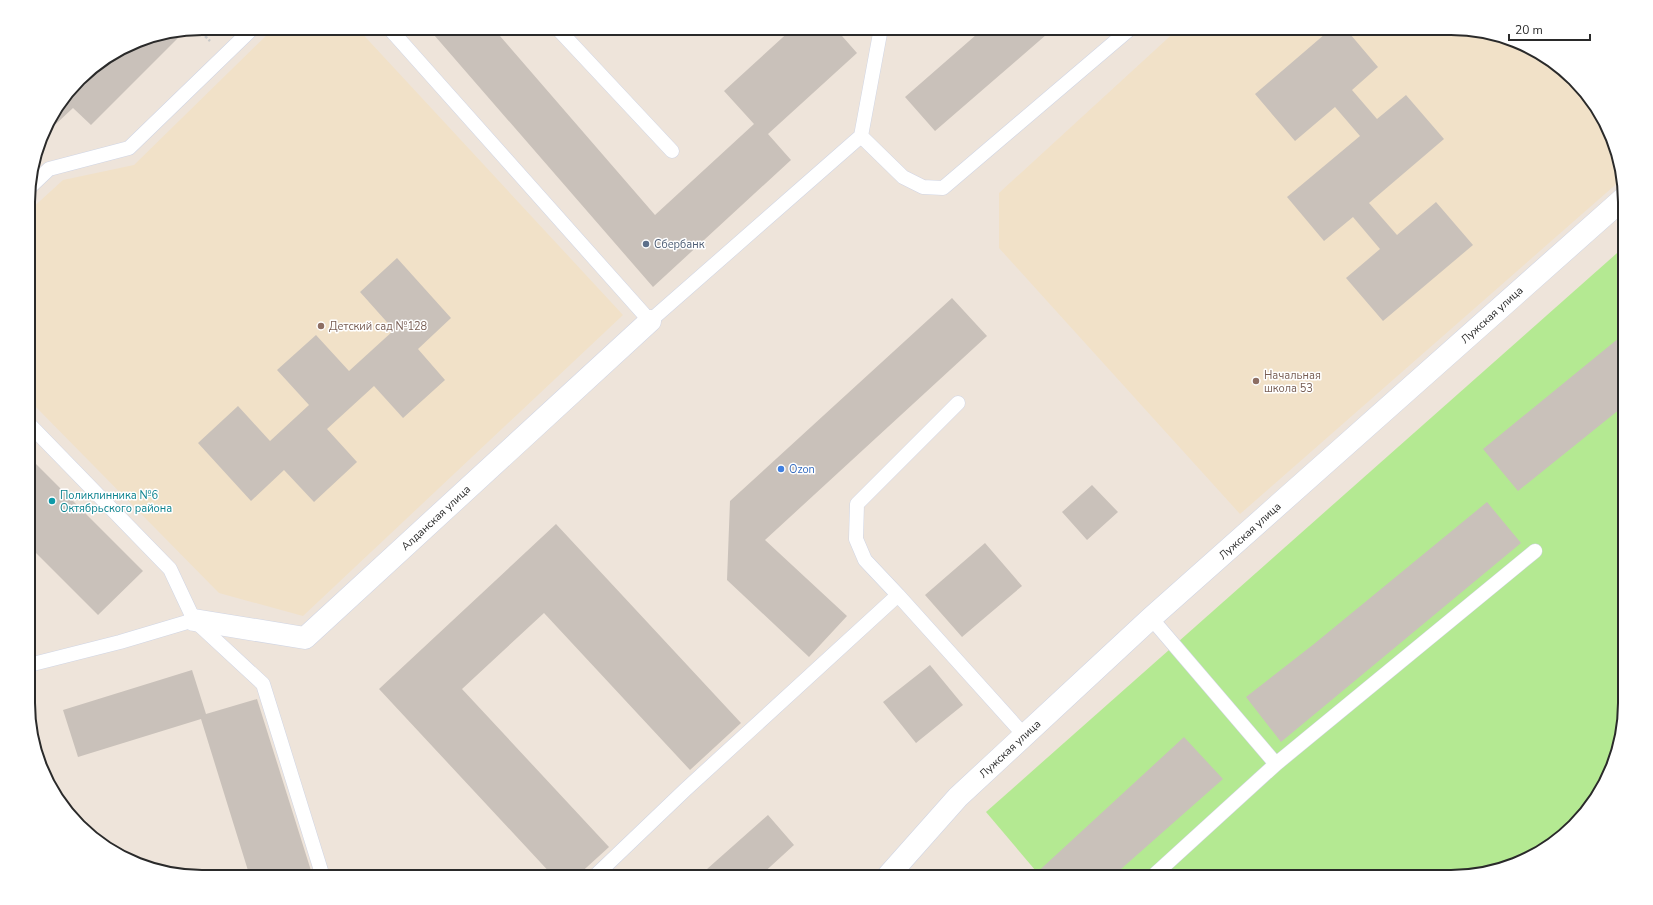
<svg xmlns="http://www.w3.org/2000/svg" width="1653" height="905" font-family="'Nunito Sans',sans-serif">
	<rect width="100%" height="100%" fill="#eee4da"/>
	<!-- education -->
	<path fill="#f1e1c8" d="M 274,28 L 357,28 L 623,315 L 303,616 L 219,593 L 29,400 L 29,211 L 63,180 L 134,165 Z
		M 1179,28 L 1451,28 L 1496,34 L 1538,51 L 1573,84 L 1600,114 L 1616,146 L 1622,179 L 1240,514 L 999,248 L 999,193 Z"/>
	<!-- green -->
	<path fill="#b4e992" d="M 1625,246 L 1625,714 L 1602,790 L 1574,826 L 1538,854 L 1462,877 L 1041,877 L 986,812 Z"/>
	<!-- building -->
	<path fill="#c9c1ba" d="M 428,28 L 493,28 L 655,215 L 754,124 L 724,91 L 793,28 L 835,28 L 857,53 L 768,134 L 791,160 L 653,287 Z
		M 984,28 L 1054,28 L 935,131 L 905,97 Z
		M 1332,28 L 1345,28 L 1378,67 L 1352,90 L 1377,119 L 1406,95 L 1444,139 L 1369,203 L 1397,235 L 1436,202 L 1473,245 L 1383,321 L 1346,278 L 1380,249 L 1353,217 L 1324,241 L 1287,197 L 1360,136 L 1335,107 L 1295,141 L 1255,94 Z
		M 184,32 L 91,125 L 73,108 L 42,137 L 46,125 L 87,71 L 136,41 Z
		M 397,258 L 451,318 L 418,349 L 445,380 L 403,418 L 374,386 L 327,429 L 357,462 L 314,502 L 284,470 L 251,501 L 198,443 L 238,406 L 270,441 L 309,405 L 277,370 L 316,335 L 349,371 L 394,330 L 360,292 Z
		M 952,298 L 987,336 L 765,540 L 847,616 L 809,657 L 727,580 L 730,501 Z
		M 1625,333 L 1625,405 L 1518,491 L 1483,449 Z
		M 29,457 L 143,571 L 98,615 L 29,546 Z
		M 1092,485 L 1118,512 L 1087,540 L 1062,512 Z
		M 1487,502 L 1521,543 L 1281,742 L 1246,697 L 1314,644 Z
		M 556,524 L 741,723 L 690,770 L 544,613 L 462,689 L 609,847 L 576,877 L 554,877 L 379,689 Z
		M 985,543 L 1022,586 L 962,637 L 925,595 Z
		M 930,665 L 963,705 L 916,743 L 883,702 Z
		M 192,670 L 206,714 L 257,699 L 313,877 L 250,877 L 201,719 L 78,757 L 63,710 Z
		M 1184,737 L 1223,779 L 1112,877 L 1032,877 Z
		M 768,815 L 794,845 L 759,877 L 698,877 Z"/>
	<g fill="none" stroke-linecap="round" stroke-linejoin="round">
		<!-- lane casing -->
		<g stroke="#d0d5e4" stroke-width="15">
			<path id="lane" d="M 389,28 L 650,321 L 861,136
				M 557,28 L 672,151
				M 881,28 L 861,136 L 903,177 L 923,187 L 943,188 L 1131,28
				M 29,188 L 49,169 L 129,148 L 253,28
				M 29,424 L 170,569 L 194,620 L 120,642 L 29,665
				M 898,595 L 865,560 L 856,539 L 857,504 L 958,403
				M 1151,618 L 1276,764 L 1535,551
				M 195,621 L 263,684 L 323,877
				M 594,877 L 685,790 L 898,595 L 1024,735
				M 1152,877 L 1276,764"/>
		</g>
		<!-- street casing -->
		<g stroke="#d0d5e4" stroke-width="23">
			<path id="street" d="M 194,620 L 305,638 L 650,321"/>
		</g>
		<!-- secondary casing -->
		<g stroke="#d0d5e4" stroke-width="23">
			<path id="secondary" d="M 887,877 L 958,797 L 1151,618 L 1625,197"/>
		</g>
		<!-- path -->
		<path stroke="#c8c8c8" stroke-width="2.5" stroke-dasharray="3 2" stroke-linecap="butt" d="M 198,29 L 210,41"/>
		<!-- lane -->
		<use href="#lane" stroke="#fff" stroke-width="14"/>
		<!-- street -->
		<use href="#street" stroke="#fff" stroke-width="22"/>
		<!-- secondary -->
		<use href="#secondary" stroke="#fff" stroke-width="22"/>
	</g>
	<!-- markers -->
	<circle fill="#5c6f8a" stroke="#fff" stroke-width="1.5" cx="646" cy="244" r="4"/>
	<g fill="#8d6e63" stroke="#fff" stroke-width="1.5">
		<circle cx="321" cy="326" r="4"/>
		<circle cx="1256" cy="381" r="4"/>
	</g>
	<circle fill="#3f7fe0" stroke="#fff" stroke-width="1.5" cx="781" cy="469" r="4"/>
	<circle fill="#0f9aa8" stroke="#fff" stroke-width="1.5" cx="52" cy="501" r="4"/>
	<g text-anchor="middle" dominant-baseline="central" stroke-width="3" stroke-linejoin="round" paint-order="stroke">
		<!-- service labels -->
		<g font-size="11" fill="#4e5e75" stroke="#fff" text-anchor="start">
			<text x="654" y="244">Сбербанк</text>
		</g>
		<!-- street labels -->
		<g font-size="11" fill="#2a2a2a" stroke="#fff">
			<text transform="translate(1492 315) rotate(-42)">Лужская улица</text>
			<text transform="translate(436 518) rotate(-43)">Алданская улица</text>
			<text transform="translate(1250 531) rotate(-42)">Лужская улица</text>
			<text transform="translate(1010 749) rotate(-43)">Лужская улица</text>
		</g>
		<!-- education labels -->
		<g font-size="11" fill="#785e54" stroke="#fff" text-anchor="start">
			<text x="329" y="326">Детский сад №128</text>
			<text x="1264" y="375">Начальная<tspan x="1264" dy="13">школа 53</tspan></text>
		</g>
		<!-- shop labels -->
		<g font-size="11" fill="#366cbe" stroke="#fff" text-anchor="start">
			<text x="789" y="469">Ozon</text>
		</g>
		<!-- culture labels -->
		<g font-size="11" fill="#0d838f" stroke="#fff" text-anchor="start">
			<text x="60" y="495">Поликлинника №6<tspan x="60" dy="13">Октябрьского района</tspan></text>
		</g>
	</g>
	<!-- crop -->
	<path d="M0 0H1653V905H0ZM202 35H1451A167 167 0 0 1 1618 202V703A167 167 0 0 1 1451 870H202A167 167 0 0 1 35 703V202A167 167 0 0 1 202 35Z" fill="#fff" fill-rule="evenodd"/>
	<path fill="none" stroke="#2a2a2a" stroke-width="2" d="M202 35H1451A167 167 0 0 1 1618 202V703A167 167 0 0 1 1451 870H202A167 167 0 0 1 35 703V202A167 167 0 0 1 202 35Z"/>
	<!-- scale -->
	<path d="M1509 34v6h81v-6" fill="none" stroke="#2a2a2a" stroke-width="2"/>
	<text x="1515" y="34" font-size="12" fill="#2a2a2a" stroke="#ffffff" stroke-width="3" paint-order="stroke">20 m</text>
</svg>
